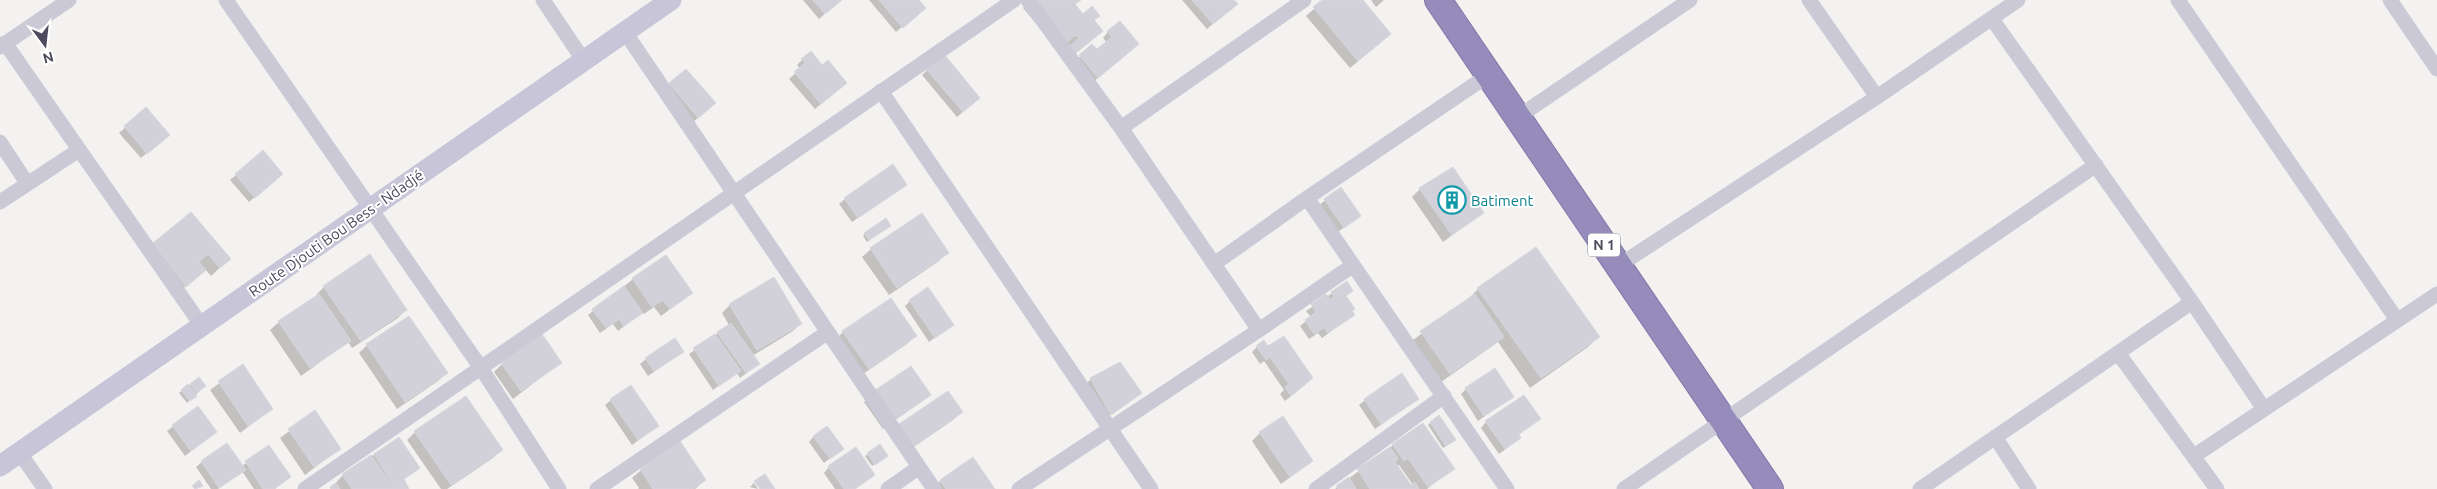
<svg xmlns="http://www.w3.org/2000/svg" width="2437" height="489" font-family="Ubuntu,sans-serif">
	<rect width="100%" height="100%" fill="#f3f2f1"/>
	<!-- shadow -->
	<path fill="#0003" fill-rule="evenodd" d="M 803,0 L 840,0 L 819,19 Z
		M 869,0 L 918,0 L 919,13 L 896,32 Z
		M 1031,0 L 1080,0 L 1074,5 L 1083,16 L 1093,21 L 1093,39 L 1067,60 L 1023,8 Z
		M 1182,0 L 1232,0 L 1230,9 L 1207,29 Z
		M 1324,0 L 1361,0 L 1381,42 L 1350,68 L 1306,16 Z
		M 1371,0 L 1384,0 L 1376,7 Z
		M 1108,32 L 1132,49 L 1092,83 L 1074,62 L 1092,46 L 1096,51 L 1107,43 L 1103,38 Z
		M 802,60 L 840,88 L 815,109 L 789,79 L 800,69 L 797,65 Z
		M 686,70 L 709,109 L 692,123 L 664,90 Z
		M 927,70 L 973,103 L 957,117 L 922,75 Z
		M 146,109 L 162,140 L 141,158 L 119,133 Z
		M 236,175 L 276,179 L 249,202 L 230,180 Z
		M 905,185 L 852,222 L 839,204 L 845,199 Z
		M 1341,188 L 1359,216 L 1338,232 L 1319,205 Z
		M 1420,189 L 1483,212 L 1443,242 L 1412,197 Z
		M 191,213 L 229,259 L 211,276 L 205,269 L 177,294 L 146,252 Z
		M 922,214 L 947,252 L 939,261 L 889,295 L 862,257 L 871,249 Z
		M 887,228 L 867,242 L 863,236 L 865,234 Z
		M 633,279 L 691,293 L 661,316 L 654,307 L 644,314 L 642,312 L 618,331 L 613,324 L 600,333 L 588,315 Z
		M 1347,283 L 1352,291 L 1345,297 L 1353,315 L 1322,338 L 1318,333 L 1309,339 L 1300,326 L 1311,317 L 1306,311 Z
		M 324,287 L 406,309 L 398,318 L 352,348 L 348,342 L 301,376 L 270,330 L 279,322 L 317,297 L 316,295 Z
		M 1478,289 L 1598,337 L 1588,347 L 1530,388 L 1498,342 L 1441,382 L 1413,340 L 1468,299 Z
		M 910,301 L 952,325 L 929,342 L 905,306 Z
		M 730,305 L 801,323 L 793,331 L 752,356 L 758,364 L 752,369 L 740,378 L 737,373 L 713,390 L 689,354 L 729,325 L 722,313 Z
		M 408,317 L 446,373 L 438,381 L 397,409 L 359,353 L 367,345 Z
		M 843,332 L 915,336 L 907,344 L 860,376 L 835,340 Z
		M 1257,347 L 1306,384 L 1285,401 L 1280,394 L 1284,390 L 1264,361 L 1260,364 L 1252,352 Z
		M 683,352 L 648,376 L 640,364 L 646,359 Z
		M 561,362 L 513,399 L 494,372 L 502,364 Z
		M 243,366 L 272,409 L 240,433 L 210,390 Z
		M 199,378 L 205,386 L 187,403 L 179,393 Z
		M 1091,379 L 1140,393 L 1105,419 L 1086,384 Z
		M 1466,389 L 1512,397 L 1478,421 L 1461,394 Z
		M 872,394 L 930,394 L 883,429 L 864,402 Z
		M 1418,399 L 1375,429 L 1359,405 L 1365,400 Z
		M 611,400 L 657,426 L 632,445 L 605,405 Z
		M 198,407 L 216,432 L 185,456 L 167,431 Z
		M 315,412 L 340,448 L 305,475 L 280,438 Z
		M 962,412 L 953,420 L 905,453 L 892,433 Z
		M 1539,419 L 1518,435 L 1520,438 L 1514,443 L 1499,454 L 1481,428 L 1486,422 Z
		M 1430,423 L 1452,442 L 1443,448 L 1428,425 Z
		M 415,432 L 501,450 L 493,458 L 447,489 L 441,489 L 407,440 Z
		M 1260,433 L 1312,461 L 1281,484 L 1252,441 Z
		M 814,436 L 842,449 L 824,463 L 809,442 Z
		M 398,439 L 418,468 L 403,480 L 407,489 L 330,489 L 343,475 Z
		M 1393,445 L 1453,468 L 1427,489 L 1335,489 ZM 1399,465 L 1413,485 L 1410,487 L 1397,467 Z
		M 880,446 L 884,458 L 872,466 L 865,456 Z
		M 269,447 L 290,477 L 275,489 L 254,489 L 242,471 L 218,489 L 211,489 L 196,467 L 202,462 L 242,466 Z
		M 973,459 L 993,489 L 933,489 L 940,481 Z
		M 829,467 L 874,475 L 855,489 L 835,489 L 824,473 Z
		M 641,470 L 705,480 L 695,489 L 638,489 L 639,488 L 632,478 Z
		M 754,483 L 758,489 L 750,487 Z"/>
	<!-- building -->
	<path fill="#d2d0d8" stroke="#d8d5dc" d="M 813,0 L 842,0 L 825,14 Z
		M 879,0 L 919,0 L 926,8 L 903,28 Z
		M 1031,0 L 1081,0 L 1075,4 L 1083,14 L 1092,6 L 1100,16 L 1094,20 L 1103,31 L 1076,53 L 1070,46 L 1079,38 L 1076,35 L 1067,42 Z
		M 1192,0 L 1234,0 L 1238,4 L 1213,24 Z
		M 1322,0 L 1363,0 L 1391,34 L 1358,61 L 1313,7 Z
		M 1120,21 L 1139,44 L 1098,78 L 1079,55 L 1092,44 L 1097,49 L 1112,37 L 1107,31 Z
		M 811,51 L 822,65 L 828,60 L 847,83 L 821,104 L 794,72 L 805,63 L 801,59 Z
		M 944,54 L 980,98 L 963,112 L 926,69 Z
		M 686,69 L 716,103 L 698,118 L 669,83 Z
		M 146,107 L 170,135 L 147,154 L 124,126 Z
		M 263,150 L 283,174 L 255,198 L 235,174 Z
		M 893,164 L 907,185 L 858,218 L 844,198 Z
		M 1453,167 L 1484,213 L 1452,235 L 1419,188 Z
		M 1341,187 L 1361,216 L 1344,228 L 1324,199 Z
		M 191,212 L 231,259 L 220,268 L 208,254 L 199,262 L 206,270 L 186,287 L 153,243 Z
		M 922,213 L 949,253 L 897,288 L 870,248 Z
		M 886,218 L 891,226 L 869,240 L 864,233 Z
		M 1536,247 L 1600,337 L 1541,378 L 1477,288 Z
		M 370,254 L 407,310 L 361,341 L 323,286 Z
		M 666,255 L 693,293 L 670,309 L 663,300 L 652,307 L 632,278 Z
		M 774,277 L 802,324 L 757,350 L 729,304 Z
		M 1347,281 L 1353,291 L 1346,296 L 1355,309 L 1352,311 L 1355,315 L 1328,333 L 1324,328 L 1314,334 L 1305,320 L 1316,312 L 1311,304 L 1326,294 L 1330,299 L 1334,297 L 1331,292 Z
		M 624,286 L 643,313 L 624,326 L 619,319 L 606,328 L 592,309 Z
		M 928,287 L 954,325 L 935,338 L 909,300 Z
		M 319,294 L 351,341 L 310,368 L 278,321 Z
		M 1475,294 L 1504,337 L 1450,374 L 1420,331 Z
		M 891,298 L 917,336 L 869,369 L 842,331 Z
		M 409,316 L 448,373 L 405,402 L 366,344 Z
		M 731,323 L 760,364 L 746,373 L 717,332 Z
		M 542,334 L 562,363 L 521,391 L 501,363 Z
		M 715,334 L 741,371 L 719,386 L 693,348 Z
		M 1284,336 L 1313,378 L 1291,396 L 1285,387 L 1289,384 L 1270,357 L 1266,360 L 1256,346 L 1264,340 L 1268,346 Z
		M 675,338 L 684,352 L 654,371 L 645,358 Z
		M 1120,362 L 1142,393 L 1111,415 L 1090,378 Z
		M 243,364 L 273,409 L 248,426 L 218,381 Z
		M 911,366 L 931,395 L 892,422 L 871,393 Z
		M 1495,368 L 1514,397 L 1484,416 L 1465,388 Z
		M 1402,373 L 1419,399 L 1381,424 L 1364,399 Z
		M 199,377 L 206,386 L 197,393 L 190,384 Z
		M 188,384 L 197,396 L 190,401 L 181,390 Z
		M 631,385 L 659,426 L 638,440 L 610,399 Z
		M 948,391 L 963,412 L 914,446 L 899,424 Z
		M 1524,395 L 1541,419 L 1519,434 L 1521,438 L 1505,449 L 1485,421 Z
		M 466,396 L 503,450 L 451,485 L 414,431 Z
		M 198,406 L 217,432 L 191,451 L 172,425 Z
		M 315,410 L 341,449 L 314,467 L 288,429 Z
		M 1439,415 L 1456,440 L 1446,446 L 1430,422 Z
		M 1283,416 L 1313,461 L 1290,477 L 1259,432 Z
		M 1423,423 L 1455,469 L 1428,487 L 1408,458 L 1404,461 L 1392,444 Z
		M 827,426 L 844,449 L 830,459 L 813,436 Z
		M 399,437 L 420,468 L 404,479 L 409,489 L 395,489 L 374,454 Z
		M 680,441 L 706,480 L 693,489 L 653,489 L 640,469 Z
		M 227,443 L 246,470 L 219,488 L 201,461 Z
		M 880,444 L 888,456 L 875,465 L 867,453 Z
		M 269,445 L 291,477 L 274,489 L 263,489 L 245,461 Z
		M 856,447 L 875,475 L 855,489 L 844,489 L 828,466 Z
		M 1390,447 L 1398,459 L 1395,462 L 1411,485 L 1415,482 L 1419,489 L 1370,489 L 1357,469 Z
		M 371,455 L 394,489 L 352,489 L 342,474 Z
		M 973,457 L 995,489 L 946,489 L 940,480 Z
		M 765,474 L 775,489 L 760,489 L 754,481 Z
		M 1349,477 L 1356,489 L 1338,489 L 1336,486 Z
		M 199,480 L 203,486 L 195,489 L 192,486 Z
		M 336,483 L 340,489 L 331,489 L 330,487 Z"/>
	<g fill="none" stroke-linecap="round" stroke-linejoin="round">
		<!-- highway casing -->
		<g stroke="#8177a8" stroke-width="28">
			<path id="highway" d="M 1438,0 L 1770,489"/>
		</g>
		<!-- street -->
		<path stroke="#cbc9d6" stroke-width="15" d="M 226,0 L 481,368 L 559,489
			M 543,0 L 584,61
			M 1028,0 L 1121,128 L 1259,330
			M 1809,0 L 1877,97
			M 2178,0 L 2397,320
			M 2390,0 L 2437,69
			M 1992,19 L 2192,302 L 2264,409
			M 625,32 L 934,489
			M 5,43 L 202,326
			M 0,47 L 69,0
			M 881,91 L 1151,489
			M 1518,117 L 1690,0
			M 1121,128 L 1304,0
			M 0,142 L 27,183
			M 1307,198 L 1507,489
			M 0,202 L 79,150
			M 1214,264 L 1307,198 L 1490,74
			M 1618,266 L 1877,97 L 2018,0
			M 2118,353 L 2217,489
			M 1995,437 L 2029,489
			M 19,452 L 45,489
			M 2194,456 L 2437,294
			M 305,489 L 1014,0
			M 597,489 L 828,332
			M 888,489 L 918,468
			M 1019,489 L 1259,330 L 1352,266
			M 1316,489 L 1444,396
			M 1624,489 L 2096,165
			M 1920,489 L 2192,302"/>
		<!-- secondary -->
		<path stroke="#c9c5d8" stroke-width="21" d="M 0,466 L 671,0"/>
		<!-- highway -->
		<use href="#highway" stroke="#968cbc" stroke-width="26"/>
	</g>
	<!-- icons -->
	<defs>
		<g id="building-ring" transform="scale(1.4375)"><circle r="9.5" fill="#fff" stroke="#0f9aa8" stroke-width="1.5"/><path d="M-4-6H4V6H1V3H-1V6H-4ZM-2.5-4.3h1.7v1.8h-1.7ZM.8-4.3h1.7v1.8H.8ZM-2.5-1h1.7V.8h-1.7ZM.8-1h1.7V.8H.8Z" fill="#0f9aa8"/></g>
	</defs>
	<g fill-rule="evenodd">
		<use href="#building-ring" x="1452" y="200"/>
	</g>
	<g text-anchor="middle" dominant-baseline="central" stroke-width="4" stroke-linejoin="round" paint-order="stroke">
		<!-- shield labels -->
		<rect fill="#fff" stroke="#82808e" stroke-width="1" x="1588" y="233.5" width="32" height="23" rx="4"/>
		<g font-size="14" font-weight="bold" fill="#4d4a5d">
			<text x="1604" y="245">N 1</text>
		</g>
		<!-- culture labels -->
		<g font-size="15" fill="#0d838f" stroke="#fff" text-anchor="start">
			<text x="1471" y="200">Batiment</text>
		</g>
		<!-- street labels -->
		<g font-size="15" fill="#4d4a5d" stroke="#fff">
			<text transform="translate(336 233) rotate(-35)">Route Djouti Bou Bess - Ndadjé</text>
		</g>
	</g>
	<!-- north arrow -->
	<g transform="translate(45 45) rotate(165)" stroke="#ffffff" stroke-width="4" paint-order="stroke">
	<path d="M0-4L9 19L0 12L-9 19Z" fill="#4d4a5d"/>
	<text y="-8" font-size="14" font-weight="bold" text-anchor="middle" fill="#4d4a5d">N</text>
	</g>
</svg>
